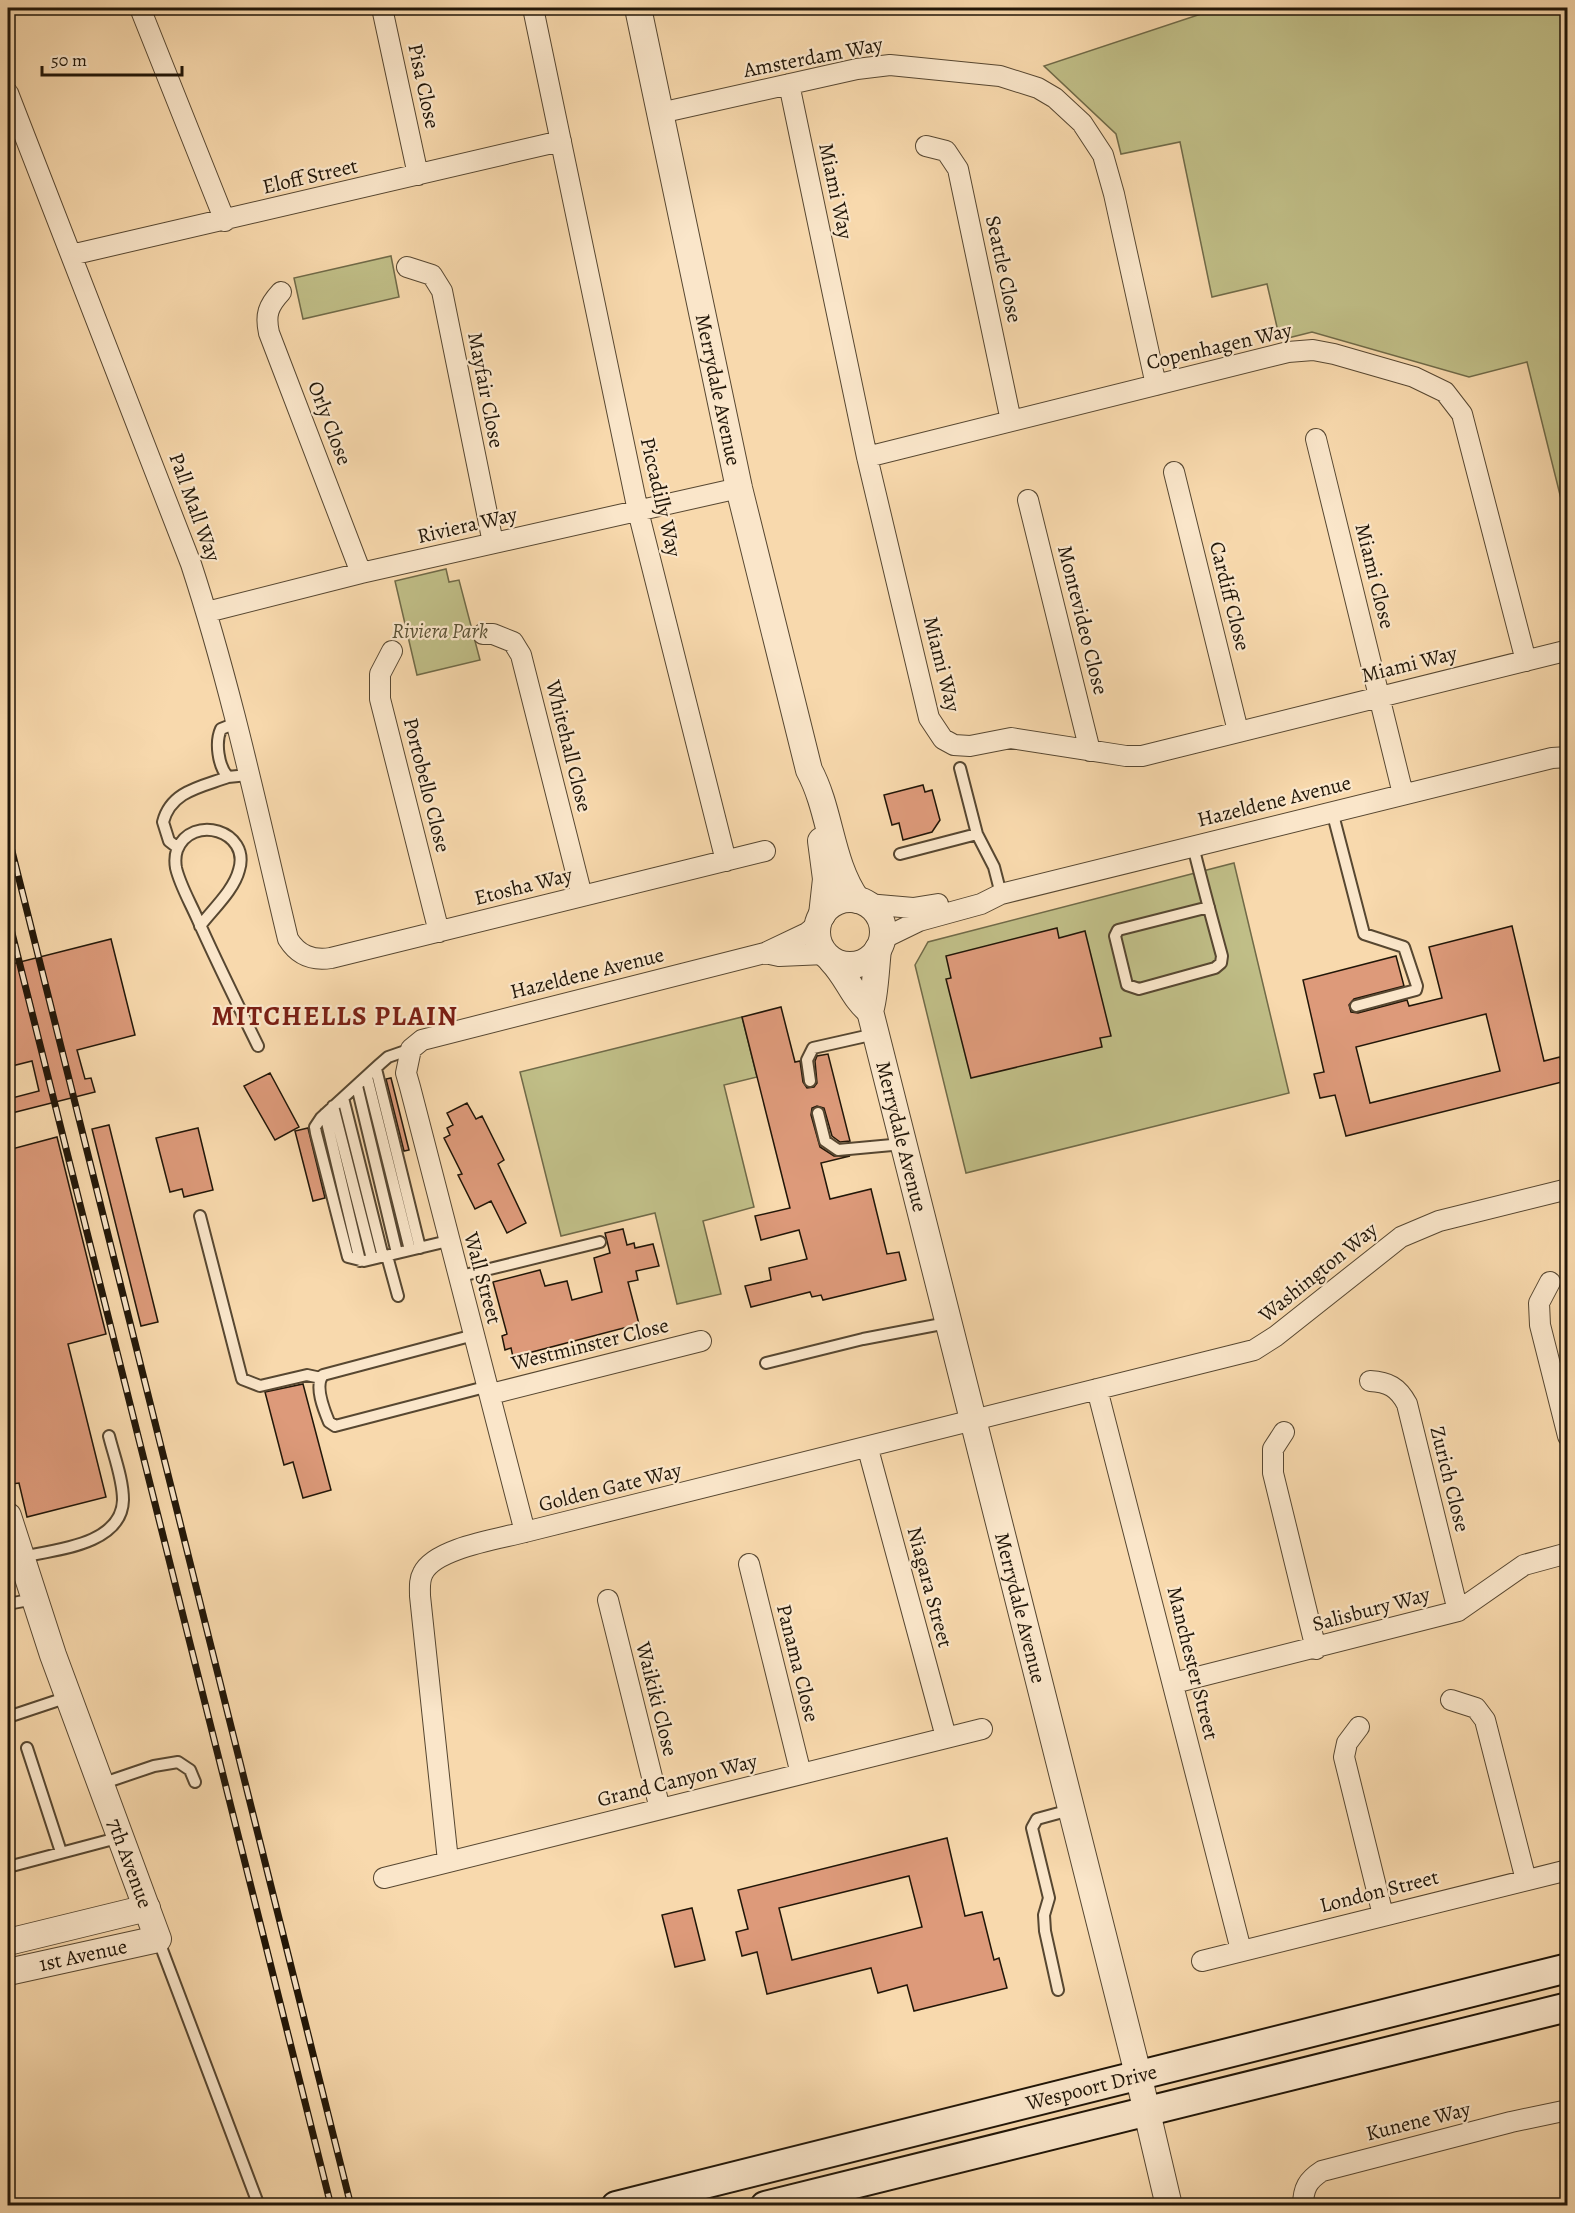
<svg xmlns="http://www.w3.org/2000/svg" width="1575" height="2213" font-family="Alegreya,serif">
	<rect width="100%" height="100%" fill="#f8d9ad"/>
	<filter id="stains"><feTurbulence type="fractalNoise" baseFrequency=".00333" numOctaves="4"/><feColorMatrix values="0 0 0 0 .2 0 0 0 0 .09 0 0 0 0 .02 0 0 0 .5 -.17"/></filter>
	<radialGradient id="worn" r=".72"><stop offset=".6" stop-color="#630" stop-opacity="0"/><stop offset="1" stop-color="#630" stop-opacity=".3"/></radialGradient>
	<!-- green -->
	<path fill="#c0be87" stroke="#706a48" stroke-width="1.5" d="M 1219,8 L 1567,8 L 1567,523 L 1527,362 L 1469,377 L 1312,332 L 1280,340 L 1267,284 L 1212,297 L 1180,142 L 1121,154 L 1116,134 L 1044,66 Z
		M 391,256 L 399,297 L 303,319 L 294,278 Z
		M 446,569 L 449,582 L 459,580 L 480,660 L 417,675 L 395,581 Z
		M 1234,863 L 1289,1093 L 966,1173 L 915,965 L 928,942 Z
		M 742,1017 L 757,1077 L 724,1085 L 754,1207 L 703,1221 L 721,1294 L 677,1304 L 655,1213 L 561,1236 L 520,1072 Z"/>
	<!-- building -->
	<path fill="#dd9a7a" stroke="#211608" stroke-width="1.5" fill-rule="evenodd" d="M 923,785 L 925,792 L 932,790 L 940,820 L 932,832 L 903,840 L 899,823 L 892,825 L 884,795 Z
		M 1512,926 L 1544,1061 L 1560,1057 L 1566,1081 L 1346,1136 L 1335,1095 L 1320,1098 L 1314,1074 L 1324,1072 L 1303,980 L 1396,956 L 1404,986 L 1354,999 L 1349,1005 L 1351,1012 L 1358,1013 L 1407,1000 L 1409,1006 L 1442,998 L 1429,947 ZM 1486,1014 L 1500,1071 L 1370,1103 L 1356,1047 Z
		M 1057,928 L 1059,938 L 1085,931 L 1111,1036 L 1100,1038 L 1102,1047 L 971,1078 L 946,979 L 951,978 L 946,956 Z
		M 111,939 L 135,1035 L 77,1050 L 85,1079 L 91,1078 L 95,1092 L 8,1114 L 8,1099 L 39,1091 L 32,1061 L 8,1067 L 8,965 Z
		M 781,1007 L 795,1062 L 800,1061 L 803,1082 L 807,1088 L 814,1087 L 817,1083 L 815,1061 L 817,1056 L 828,1054 L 850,1141 L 840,1142 L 832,1136 L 824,1108 L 817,1106 L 812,1108 L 811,1115 L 820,1147 L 834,1156 L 850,1156 L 821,1163 L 830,1199 L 871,1189 L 887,1254 L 899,1252 L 906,1280 L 823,1300 L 821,1295 L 812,1297 L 810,1292 L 751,1307 L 745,1286 L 771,1280 L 769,1268 L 807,1259 L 799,1230 L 761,1240 L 755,1216 L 790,1208 L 742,1017 Z
		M 270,1073 L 299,1127 L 275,1140 L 244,1086 Z
		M 391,1078 L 409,1150 L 404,1151 L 386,1079 Z
		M 467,1103 L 476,1119 L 482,1116 L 504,1160 L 498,1164 L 526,1223 L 507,1233 L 491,1201 L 475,1209 L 458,1175 L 462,1174 L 444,1138 L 450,1135 L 447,1128 L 453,1125 L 447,1113 Z
		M 109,1125 L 158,1322 L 141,1326 L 92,1129 Z
		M 198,1128 L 213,1190 L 184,1197 L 182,1189 L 170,1192 L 156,1138 Z
		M 308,1128 L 325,1198 L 313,1201 L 295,1131 Z
		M 57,1137 L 106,1334 L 68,1344 L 106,1497 L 27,1517 L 19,1483 L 12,1484 L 8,1466 L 8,1150 Z
		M 623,1229 L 627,1245 L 634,1243 L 635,1248 L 653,1244 L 659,1266 L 636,1271 L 638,1280 L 628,1282 L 639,1324 L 513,1357 L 511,1348 L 505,1350 L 502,1336 L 507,1334 L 493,1282 L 540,1270 L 545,1286 L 567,1281 L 572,1300 L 602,1292 L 594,1258 L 610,1253 L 605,1233 Z
		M 303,1384 L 331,1490 L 303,1498 L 293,1462 L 284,1465 L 265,1392 Z
		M 947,1838 L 965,1916 L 982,1912 L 994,1960 L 999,1958 L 1007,1988 L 914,2011 L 907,1985 L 878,1993 L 871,1968 L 767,1994 L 757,1952 L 742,1956 L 736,1932 L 748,1929 L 738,1890 ZM 909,1876 L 922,1927 L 792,1960 L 779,1908 Z
		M 692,1908 L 705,1960 L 675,1967 L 662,1915 Z"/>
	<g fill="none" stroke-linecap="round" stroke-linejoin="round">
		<!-- service casing -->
		<g stroke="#574731" stroke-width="14">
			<path id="service" d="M 236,723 L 221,729 C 215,742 218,766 228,777 L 248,775
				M 960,768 L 977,834 L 994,867 L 1001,894
				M 1332,811 L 1364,934 L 1404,947 L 1417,986 L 1416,990 L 1356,1006
				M 1193,846 C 1202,883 1212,919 1222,956 L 1221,963 L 1215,968 L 1139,989 L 1127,985 L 1115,936 L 1118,930 L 1209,907
				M 178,848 L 169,841 L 163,822 C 171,791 201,787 228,777
				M 900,854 L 977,834
				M 200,926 C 213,909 234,890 239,870 C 251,831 192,813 177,850 C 175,856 175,862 176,868 C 180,885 190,902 197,918 C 216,961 237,1003 258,1046
				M 411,1049 L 388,1057 L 380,1064 L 321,1118 L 315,1127 L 316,1133 L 348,1257 L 364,1261 L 448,1241
				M 376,1069 L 420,1248
				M 367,1077 L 410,1250
				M 810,1081 L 807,1060 L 813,1048 L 875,1034
				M 357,1086 L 397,1253
				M 343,1098 L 383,1257
				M 333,1106 L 372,1259
				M 818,1113 L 825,1141 L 838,1150 L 903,1144
				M 325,1114 L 360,1261
				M 200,1216 L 242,1379 L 260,1386 L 307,1375 L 321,1378
				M 387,1256 L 398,1296
				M 457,1277 L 600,1242
				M 474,1335 L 323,1375 C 314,1386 324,1410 329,1422 L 335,1426 L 489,1386
				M 766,1363 L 863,1339 L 947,1323
				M 21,1557 C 54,1550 122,1545 123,1500 C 123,1479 114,1456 109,1436
				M 8,1604 L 34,1599
				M 8,1717 L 68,1697
				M 27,1748 L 61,1852
				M 101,1784 L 154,1766 L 178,1762 L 190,1770 L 195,1782
				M 8,1867 L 121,1837
				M 158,1939 L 259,2206
				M 1058,1990 L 1045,1931 L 1044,1915 L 1049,1898 L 1032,1828 L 1037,1819 L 1070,1810"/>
		</g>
		<!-- minor casing -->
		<g stroke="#574731" stroke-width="22">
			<path id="minor" d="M 140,8 L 225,221
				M 382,8 L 418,175
				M 533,8 L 638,511 L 726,861
				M 789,84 L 867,457 L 929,718 L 943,739 L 954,745 L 970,746 L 1011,738 L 1126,756 L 1142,756 L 1565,651
				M 8,93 L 191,564 C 231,686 258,813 288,939 C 298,955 312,961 331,958 L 765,851
				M 660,113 L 857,69 L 890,65 L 1000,76 L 1038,88 L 1055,98 L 1082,123 L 1103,155 L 1114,194 L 1156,385
				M 926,146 L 946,151 L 958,169 L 1011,421
				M 71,255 L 561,141
				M 407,267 L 432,275 L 442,291 L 493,543
				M 281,292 C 268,306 265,315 269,333 L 361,573
				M 1316,439 L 1403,794
				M 867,457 L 1288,352 L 1313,350 L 1334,354 L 1414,377 L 1445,392 L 1462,414 L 1526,661
				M 1174,472 L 1238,731
				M 1028,500 L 1090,751
				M 207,612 L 361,573 L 739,488
				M 483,634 L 493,634 L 513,642 L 521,655 L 582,896
				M 392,651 L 380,674 L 380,699 L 439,932
				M 867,904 L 913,908 L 938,904
				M 882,939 L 919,921 L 981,904 L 1001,894 L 1552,758 L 1568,757
				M 765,953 L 779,956 L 825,954
				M 1550,1282 L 1539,1303 L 1540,1325 L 1568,1436
				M 1370,1381 C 1388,1382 1398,1387 1407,1404 L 1458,1611
				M 1097,1389 L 1241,1950
				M 491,1394 L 701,1341
				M 1284,1432 L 1273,1449 L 1273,1473 L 1316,1649
				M 868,1449 L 946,1737
				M 525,1532 L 410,1087 L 406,1073 L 411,1049 L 422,1040 L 765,953 L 807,933 L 818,924
				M 749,1564 L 801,1774
				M 608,1600 L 660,1809
				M 1174,1683 L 1458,1611 L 1524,1565 L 1568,1553
				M 1451,1700 L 1476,1708 L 1485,1720 L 1526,1880
				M 1359,1727 L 1347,1743 L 1344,1757 L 1383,1915
				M 448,1861 L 420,1596 C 420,1588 419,1580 423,1573 C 435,1548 499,1539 525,1532 L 1254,1350 L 1276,1336 L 1401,1237 L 1439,1221 L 1568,1189
				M 384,1878 L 982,1729
				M 1202,1961 L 1568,1870
				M 1303,2206 C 1303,2188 1308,2180 1322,2171 L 1511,2122 L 1568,2110"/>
		</g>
		<!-- tertiary casing -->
		<g stroke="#574731" stroke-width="28">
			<g id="tertiary">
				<path id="s1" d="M 638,8 L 739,488 L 809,770 C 831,811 830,862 857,900"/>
				<path d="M 821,841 L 826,879 L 822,915"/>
				<circle cx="850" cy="932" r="33"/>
				<path id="s2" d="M 878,949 C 876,966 875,998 870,1011 L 1138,2074 L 1169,2206"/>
				<path d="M 832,961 C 847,976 854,999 870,1011"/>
				<path id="s3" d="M 8,1516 L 53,1655 L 158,1939 L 8,1972"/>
				<path d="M 8,1942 L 147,1908"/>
			</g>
		</g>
		<!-- secondary casing -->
		<g stroke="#211608" stroke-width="32">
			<g id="secondary">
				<path id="s4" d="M 616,2206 L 1568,1968"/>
				<path d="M 765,2206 L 1568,2007"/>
			</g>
		</g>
		<!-- service -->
		<use href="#service" stroke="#fae6ca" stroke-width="10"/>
		<!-- minor -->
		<use href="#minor" stroke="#fae6ca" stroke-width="20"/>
		<!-- tertiary -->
		<use href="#tertiary" stroke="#fae6ca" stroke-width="26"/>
		<!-- secondary -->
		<use href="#secondary" stroke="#fae6ca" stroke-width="28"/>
		<!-- rail casing -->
		<g stroke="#211608" stroke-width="7">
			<path id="rail" d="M 8,835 L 351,2206
				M 8,917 L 331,2206"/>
		</g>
		<!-- rail -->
		<use href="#rail" stroke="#fae6ca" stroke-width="4.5" stroke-dasharray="14" stroke-linecap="butt"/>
	</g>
	<g text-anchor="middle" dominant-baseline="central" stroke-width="4.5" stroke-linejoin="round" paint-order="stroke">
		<!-- street labels -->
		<g font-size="21" fill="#211608" stroke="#fae6ca">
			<text transform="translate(813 57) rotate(-11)">Amsterdam Way</text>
			<text transform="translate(424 86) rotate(78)">Pisa Close</text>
			<text transform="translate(310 176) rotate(-13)">Eloff Street</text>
			<text transform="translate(836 191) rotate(78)">Miami Way</text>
			<text transform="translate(1004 269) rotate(78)">Seattle Close</text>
			<text transform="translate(1219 346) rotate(-13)">Copenhagen Way</text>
			<text transform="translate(486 390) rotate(79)">Mayfair Close</text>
			<text stroke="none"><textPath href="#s1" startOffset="390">Merrydale Avenue</textPath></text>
			<text transform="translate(330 423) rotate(69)">Orly Close</text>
			<text transform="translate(661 497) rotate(77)">Piccadilly Way</text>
			<text transform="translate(195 507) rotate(70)">Pall Mall Way</text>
			<text transform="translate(467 525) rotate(-13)">Riviera Way</text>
			<text transform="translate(1375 576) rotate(76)">Miami Close</text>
			<text transform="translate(1230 596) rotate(76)">Cardiff Close</text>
			<text transform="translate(1083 620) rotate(76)">Montevideo Close</text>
			<text transform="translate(942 664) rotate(76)">Miami Way</text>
			<text transform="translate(1409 664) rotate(-14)">Miami Way</text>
			<text transform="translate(569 746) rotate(76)">Whitehall Close</text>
			<text transform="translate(427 785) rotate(76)">Portobello Close</text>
			<text transform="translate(1274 801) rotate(-14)">Hazeldene Avenue</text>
			<text transform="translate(523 886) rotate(-14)">Etosha Way</text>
			<text transform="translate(587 973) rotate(-14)">Hazeldene Avenue</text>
			<text stroke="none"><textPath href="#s2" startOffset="192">Merrydale Avenue</textPath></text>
			<text transform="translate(1318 1272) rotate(-39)">Washington Way</text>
			<text transform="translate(483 1278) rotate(75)">Wall Street</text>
			<text transform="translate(590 1344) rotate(-14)">Westminster Close</text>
			<text transform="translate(1450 1479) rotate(76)">Zurich Close</text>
			<text transform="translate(610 1487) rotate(-14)">Golden Gate Way</text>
			<text transform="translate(930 1587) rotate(75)">Niagara Street</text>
			<text stroke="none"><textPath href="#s2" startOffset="678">Merrydale Avenue</textPath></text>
			<text transform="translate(1371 1609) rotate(-15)">Salisbury Way</text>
			<text transform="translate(798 1663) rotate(76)">Panama Close</text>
			<text transform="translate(1193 1663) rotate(76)">Manchester Street</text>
			<text transform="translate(657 1699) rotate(76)">Waikiki Close</text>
			<text transform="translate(677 1780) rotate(-14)">Grand Canyon Way</text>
			<text stroke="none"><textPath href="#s3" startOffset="368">7th Avenue</textPath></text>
			<text transform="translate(1379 1891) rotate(-14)">London Street</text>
			<text transform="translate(83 1955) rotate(-12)">1st Avenue</text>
			<text stroke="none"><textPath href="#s4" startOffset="490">Wespoort Drive</textPath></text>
			<text transform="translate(1418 2121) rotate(-14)">Kunene Way</text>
		</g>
		<!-- park labels -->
		<g font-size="21" font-style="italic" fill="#595134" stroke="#fae6ca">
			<text x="440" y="631">Riviera Park</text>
		</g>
		<!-- district labels -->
		<g font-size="27" font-weight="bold" letter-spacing="1.5" fill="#7a1f14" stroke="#fae6ca">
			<text x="335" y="1016">MITCHELLS PLAIN</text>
		</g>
	</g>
	<!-- margin -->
	<rect width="1575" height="2213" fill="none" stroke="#f8d9ad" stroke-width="30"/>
	<rect x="9" y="9" width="1557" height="2195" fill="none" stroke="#211608" stroke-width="3"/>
	<rect x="15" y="15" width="1545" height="2183" fill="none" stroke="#211608" stroke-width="1.5"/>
	<!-- scale -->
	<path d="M42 66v9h140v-9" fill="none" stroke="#211608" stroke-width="3"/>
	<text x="51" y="66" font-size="18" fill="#211608" stroke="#fae6ca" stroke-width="4.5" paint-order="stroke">50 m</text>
	<rect width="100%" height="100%" filter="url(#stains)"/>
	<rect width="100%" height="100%" fill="url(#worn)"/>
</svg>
